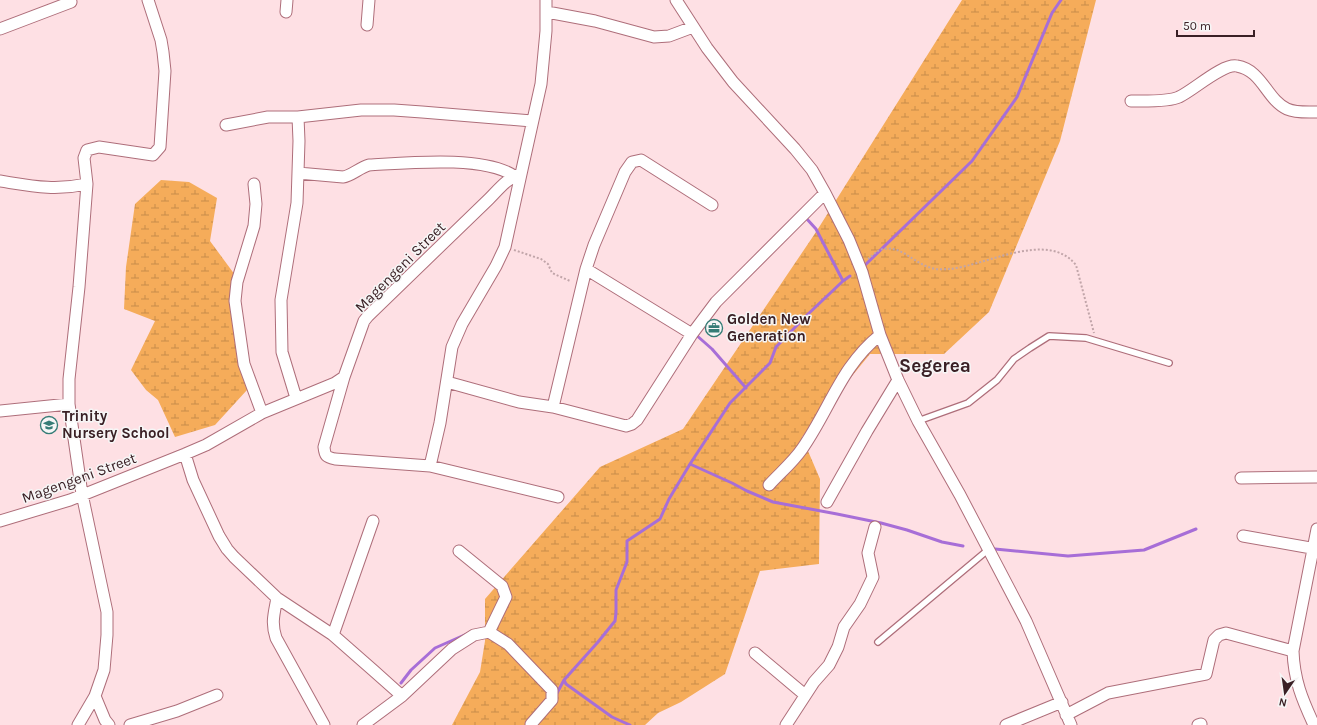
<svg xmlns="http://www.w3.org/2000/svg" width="1317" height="725" font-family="Karla,sans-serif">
	<defs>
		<pattern id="wetland-marsh" width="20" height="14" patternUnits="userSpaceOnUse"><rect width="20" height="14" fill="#f5ac5a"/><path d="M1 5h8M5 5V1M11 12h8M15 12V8" fill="none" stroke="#c78c4a"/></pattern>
	</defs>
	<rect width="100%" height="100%" fill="#fee0e4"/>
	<!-- wetland -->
	<path fill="url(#wetland-marsh)" d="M 962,0 L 1096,0 L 1060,141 L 989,312 L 944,354 L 870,354 L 802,437 L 820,479 L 819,564 L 760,571 L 725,674 L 681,702 L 658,713 L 645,725 L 452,725 L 480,672 L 485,641 L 485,599 L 600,467 L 683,429 L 816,232 Z
		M 161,180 L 189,182 L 217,198 L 210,241 L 235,275 L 240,339 L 247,390 L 215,425 L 175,437 L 158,400 L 146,390 L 131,370 L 155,321 L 124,309 L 126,267 L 135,204 Z"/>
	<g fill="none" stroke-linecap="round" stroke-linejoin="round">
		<!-- stream -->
		<path stroke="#a76ed7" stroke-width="3" d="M 806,218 L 816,229 L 843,281
			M 862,268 L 972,161 L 1017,97 L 1052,13 L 1061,0
			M 695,334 L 712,349 L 746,388
			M 690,464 L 730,403 L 770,363 L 776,347 L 806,316 L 843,281 L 850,276
			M 995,549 L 1068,556 L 1144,550 L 1196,529
			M 564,680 L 566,684 L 612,717 L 630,725
			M 401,683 L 411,670 L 435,648 L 469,633
			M 556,695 L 564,680 L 598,642 L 615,621 L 616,613 L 616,590 L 627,562 L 627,541 L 660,519 L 669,499 L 690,464 L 732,483 L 747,491 L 773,502 L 837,514 L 881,523 L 907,530 L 942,542 L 963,546"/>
		<!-- lane casing -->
		<g stroke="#ae6e7a" stroke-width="8">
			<path id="lane" d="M 918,421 L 968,403 L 997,380 L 1014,359 L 1030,348 L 1049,336 L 1086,338 L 1169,363
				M 878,642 L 989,549"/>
		</g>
		<!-- street casing -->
		<g stroke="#ae6e7a" stroke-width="13">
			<path id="street" d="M 676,0 L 707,48 L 733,82 L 795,149 L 812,170 L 825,193 L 849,240 L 862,272 L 880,335 L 898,380 L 918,421 L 960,495 L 1026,621 L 1071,725
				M 286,12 L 287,0
				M 547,12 L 595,21 L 654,37 L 669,36 L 693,27
				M 367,25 L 369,0
				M 0,29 L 71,2
				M 1131,101 C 1143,101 1169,102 1179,97 C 1194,90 1223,63 1237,66 C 1262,70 1267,100 1287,109 C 1296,113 1307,112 1317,112
				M 226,125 L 268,117 L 298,117 L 361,110 L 394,110 L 422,112 L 532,121
				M 298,173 L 343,177 C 351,176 359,168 369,165 C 406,163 484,155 514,176
				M 0,181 C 32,186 54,191 87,184
				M 254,184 L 256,204 L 254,226 L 237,282 L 235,301 L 244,364 L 262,413
				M 586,269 L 692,334
				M 344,377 L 324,447 C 325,456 326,457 335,459 L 430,466 L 558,497
				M 447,382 L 519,402 L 553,407 L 626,426 L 632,424 L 637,420 L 692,334 L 716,302 L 825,193
				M 296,398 L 282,352 L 281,300 L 297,203 L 299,141 L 298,117
				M 553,407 L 586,269 L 594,245 L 625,172 L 632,162 L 641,160 L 712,205
				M 0,411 L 69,404
				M 185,454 L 193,480 L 219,536 L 227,549 L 234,557 L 277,598 L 333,635 L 374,671 L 402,696
				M 430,466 L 440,423 L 452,347 L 462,324 L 496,266 L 505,247 L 521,174
				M 1241,478 L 1317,477
				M 769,485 C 780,473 793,462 802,449 C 830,409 841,366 880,335
				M 827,502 L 867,431 L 898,380
				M 0,521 L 70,500 L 185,454 L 206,445 L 262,413 L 335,383 L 344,377 L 364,321 L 368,316 L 489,199 C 499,189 507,178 521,174 L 541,84 L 546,31 L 546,0
				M 1243,536 L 1317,549
				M 459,551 L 502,586 L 506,597 L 489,632
				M 277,598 C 274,614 271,623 276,638 L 324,725
				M 333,635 L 373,521
				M 755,653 L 805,695
				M 95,696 L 105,720 L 109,725
				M 1066,715 L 1108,693 L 1206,674 L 1214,640 L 1219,635 L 1226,633 L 1293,651
				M 78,725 L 95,696 L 104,670 L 107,635 L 107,612 L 82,494 L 69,404 L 69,379 L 79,287 L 87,184 L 84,158 L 87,150 L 99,147 L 153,155 L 160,147 L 165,71 L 163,52 L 161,40 L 148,0
				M 130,725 L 177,711 L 217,695
				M 363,725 L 402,696 L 452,649 L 474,635 L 489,632 L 508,644 L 552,690 L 552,700 L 531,724
				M 786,725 L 814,682 L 829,665 L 838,647 L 844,627 L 860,604 L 873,577 L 868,553 L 875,527
				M 1006,725 L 1062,702
				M 1198,725 L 1201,724
				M 1314,725 C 1302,699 1294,680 1293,651 L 1317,529"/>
		</g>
		<!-- path -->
		<path stroke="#c1a5a9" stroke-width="2" stroke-dasharray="2 2" stroke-linecap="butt" d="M 514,250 L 541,259 L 548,264 L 552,273 L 570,281
			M 868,259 C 872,256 877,250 883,249 C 900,246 910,259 924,265 C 931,269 940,270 948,269 C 984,267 1047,229 1076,265 L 1094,333"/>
		<!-- lane -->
		<use href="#lane" stroke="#fff" stroke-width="5.5"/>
		<!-- street -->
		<use href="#street" stroke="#fff" stroke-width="11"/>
	</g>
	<!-- icons -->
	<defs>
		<g id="office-ring" transform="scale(0.9)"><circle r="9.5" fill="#f6f6f6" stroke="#357c76" stroke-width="1.5"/><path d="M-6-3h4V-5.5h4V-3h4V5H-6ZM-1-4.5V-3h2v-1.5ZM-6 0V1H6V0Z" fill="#357c76"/></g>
		<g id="school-ring" transform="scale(0.9)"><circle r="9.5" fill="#f6f6f6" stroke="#357c76" stroke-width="1.5"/><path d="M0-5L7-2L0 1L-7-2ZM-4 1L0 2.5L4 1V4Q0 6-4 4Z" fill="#357c76"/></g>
	</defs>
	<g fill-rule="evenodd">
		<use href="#office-ring" x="714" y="328"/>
		<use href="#school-ring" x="49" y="425"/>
	</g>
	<g text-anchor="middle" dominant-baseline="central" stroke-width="3" stroke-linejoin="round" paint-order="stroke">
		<!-- street labels -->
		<g font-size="15" fill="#3a2025" stroke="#f6f6f6">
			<text transform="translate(400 267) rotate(-45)">Magengeni Street</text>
			<text transform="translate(79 478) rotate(-20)">Magengeni Street</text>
		</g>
		<!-- poi labels -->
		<g font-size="15" font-weight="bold" fill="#3a2025" stroke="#f6f6f6" text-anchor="start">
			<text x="727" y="319">Golden New<tspan x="727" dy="17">Generation</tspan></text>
			<text x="62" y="416">Trinity<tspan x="62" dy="17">Nursery School</tspan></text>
		</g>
		<!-- district labels -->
		<g font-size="19" font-weight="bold" fill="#3a2025" stroke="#f6f6f6">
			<text x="935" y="366">Segerea</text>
		</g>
	</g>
	<!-- north arrow -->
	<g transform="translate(1285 693) rotate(193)" stroke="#f6f6f6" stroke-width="3" paint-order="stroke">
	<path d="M0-3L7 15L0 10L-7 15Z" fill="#3a2025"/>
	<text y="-6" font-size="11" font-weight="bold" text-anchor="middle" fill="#3a2025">N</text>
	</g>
	<!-- scale -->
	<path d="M1177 30v6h77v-6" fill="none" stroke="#3a2025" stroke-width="2"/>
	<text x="1183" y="30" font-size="12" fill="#3a2025" stroke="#f6f6f6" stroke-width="3" paint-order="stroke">50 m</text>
</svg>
